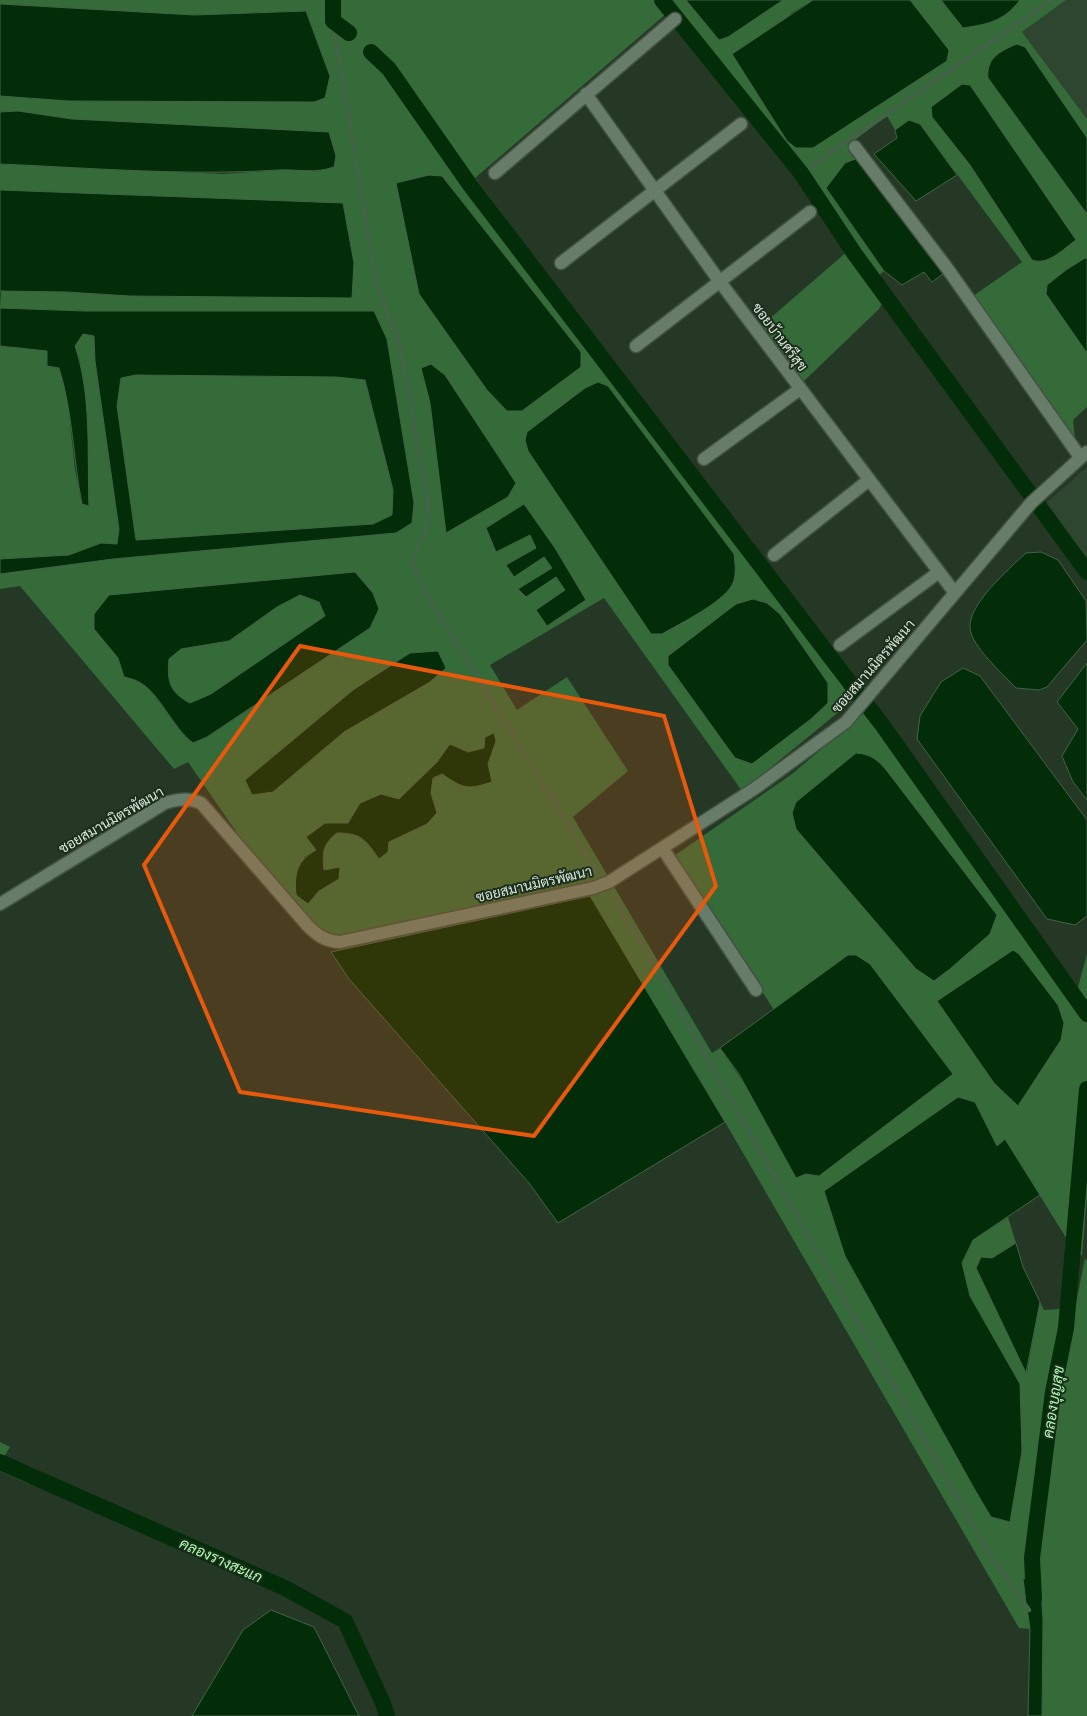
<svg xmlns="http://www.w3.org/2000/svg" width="1087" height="1716" font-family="Ubuntu,Sarabun,sans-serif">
	<rect width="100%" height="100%" fill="#253826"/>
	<!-- built -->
	<path fill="#2e462f" d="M 1066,0 L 1087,0 L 1087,119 L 1022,32 Z
		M 1087,467 L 1087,561 L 1046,503 Z"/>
	<!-- green -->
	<path fill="#356a39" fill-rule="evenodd" d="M 0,0 L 686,0 L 719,40 L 728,37 L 783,0 L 813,0 L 790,14 L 949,50 L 910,0 L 1066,0 L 1022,32 L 1087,119 L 1087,138 L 1025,47 L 988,78 L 1087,214 L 1087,259 L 1066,270 L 1047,285 L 1046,294 L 1087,353 L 1087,407 L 1073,420 L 1075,440 L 973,296 L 1022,262 L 920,124 L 909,120 L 895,130 L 887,116 L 856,139 L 868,155 L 826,188 L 884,271 L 872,282 L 885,298 L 879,309 L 803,382 L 761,326 L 849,250 L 673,8 L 475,178 L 856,684 L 851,702 L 742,791 L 604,598 L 490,665 L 517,710 L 567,677 L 628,771 L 573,817 L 712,1053 L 720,1048 L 806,1174 L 819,1176 L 953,1074 L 848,955 L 774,1010 L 674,856 L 792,774 L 873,705 L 1077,991 L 1087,954 L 1087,1196 L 1082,1256 L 1070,1244 L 1005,1140 L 997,1146 L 975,1102 L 845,1256 L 991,1517 L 1010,1522 L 1022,1451 L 1020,1384 L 970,1296 L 962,1263 L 973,1240 L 1008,1217 L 1016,1243 L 992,1258 L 1027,1372 L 1040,1302 L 1044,1310 L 1075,1308 L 1085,1258 L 1087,1261 L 1087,1716 L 1042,1716 L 1043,1620 L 1040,1576 L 1023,1579 L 1030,1629 L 1019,1628 L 725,1122 L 590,896 L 587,884 L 335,938 L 319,928 L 240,837 L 188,762 L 174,769 L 20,586 L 0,589 L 0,574 L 113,559 L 396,533 L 412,523 L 414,503 L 387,339 L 374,311 L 85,311 L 0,308 L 1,291 L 66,292 L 130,296 L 352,298 L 343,203 L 0,190 L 0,164 L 223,174 L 298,169 L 320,172 L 72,119 L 18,111 L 0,112 L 0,96 L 69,101 L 314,102 L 325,98 L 330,76 L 306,11 L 194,15 L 0,4 ZM 962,84 L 970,85 L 1076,240 L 1032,260 L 970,165 ZM 442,176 L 581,352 L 507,411 L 487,390 L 419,294 ZM 354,572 L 379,609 L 370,628 L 207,737 L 193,743 C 172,727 159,693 139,682 C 134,679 128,678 124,677 L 118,658 L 262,582 ZM 430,682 L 344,732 L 273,792 L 245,780 L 353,690 ZM 494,733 L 496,741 L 488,764 L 442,774 L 433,779 L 427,824 L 389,842 L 379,858 C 364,840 363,834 337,833 C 322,844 323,852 324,870 L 339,879 L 319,891 L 304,857 L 317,850 L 306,837 L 325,823 L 348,823 L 360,803 L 399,800 L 437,762 L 449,745 L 468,752 L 484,748 L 485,737 Z
		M 83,334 L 94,336 L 95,361 L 119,529 L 117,544 L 101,543 L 69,555 L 0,559 L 0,346 L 48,351 L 59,368 L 67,393 L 75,470 L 82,504 L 88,506 L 86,401 L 80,361 L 75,346 Z
		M 136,375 L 336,377 L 365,380 L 393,490 L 392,515 L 373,524 L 135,540 L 117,406 L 121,378 Z
		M 300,595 L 319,602 L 325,616 L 211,694 L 190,703 C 169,692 167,681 169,659 L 181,649 L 229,641 L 277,607 Z
		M 0,1442 L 10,1447 L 4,1457 L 36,1469 L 29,1484 L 0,1471 Z"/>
	<!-- water -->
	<path fill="#022d08" stroke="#426446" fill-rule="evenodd" d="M 686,0 L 783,0 L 728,37 L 719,40 Z
		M 813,0 L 910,0 L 949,50 L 947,61 L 813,148 L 796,148 L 787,141 L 732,54 Z
		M 941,0 L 1020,0 C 1004,21 989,24 963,28 Z
		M 0,4 L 194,15 L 306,11 L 330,76 L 325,98 L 314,102 L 69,101 L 0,96 Z
		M 1017,44 L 1025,47 L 1087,138 L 1087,214 L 988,78 C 986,58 1000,51 1017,44 Z
		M 962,84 L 970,85 L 1076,240 C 1063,249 1048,266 1032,260 L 970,165 L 932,117 L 931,107 Z
		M 18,111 L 72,119 L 329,132 L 336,156 L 334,167 C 315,174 297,169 278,170 C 185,176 92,168 0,164 L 0,112 Z
		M 909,120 L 920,124 L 957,175 L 916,201 L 874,154 L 897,138 L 895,130 Z
		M 858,158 L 944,273 L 932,282 L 924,272 L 902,285 L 884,271 L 826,188 L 845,163 Z
		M 429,175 L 442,176 L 581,352 L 581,367 L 522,411 L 507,411 L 487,390 L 419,294 L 396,183 Z
		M 0,190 L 343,203 L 354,263 L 352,298 L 130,296 L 66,292 L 0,291 Z
		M 1085,258 L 1087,259 L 1087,353 L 1046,294 L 1047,285 L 1066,270 Z
		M 0,308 L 85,311 L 374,311 L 387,339 L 414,503 L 412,523 L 396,533 L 113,559 L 0,574 L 0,559 L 69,555 L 101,543 L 117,544 L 119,529 L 95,361 L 94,336 L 83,334 L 75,346 C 92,396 87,454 89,506 L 82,504 C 73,459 73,412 59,368 L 47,366 L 47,351 L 0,346 ZM 136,375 L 336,377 L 365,380 L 393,490 L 392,515 L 373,524 L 136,540 L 117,406 L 121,378 Z
		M 431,364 L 445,375 L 516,483 L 508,497 L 446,533 L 430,403 L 421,368 Z
		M 598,382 L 608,386 L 734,554 C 735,564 737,576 732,585 C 722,603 681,623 662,634 L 651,634 L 528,451 L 525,440 L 527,432 L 585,388 Z
		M 524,504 L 555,548 L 586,600 L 547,626 L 536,610 L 565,590 L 556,577 L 526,597 L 518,589 L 552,568 L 544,557 L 514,577 L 506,565 L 536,548 L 530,535 L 496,552 L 486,528 Z
		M 1041,552 L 1058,560 L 1086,601 L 1087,640 L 1047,687 L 1039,690 L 1016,688 C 1004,675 971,646 970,628 C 968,604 1009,569 1026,553 Z
		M 355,572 L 373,593 L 379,609 L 370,628 L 207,737 L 193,743 C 172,727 160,693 139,682 C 134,679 128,678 124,677 L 118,658 L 94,629 L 94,614 L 109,595 ZM 300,595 L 319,602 L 325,616 L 211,694 L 190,703 C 169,692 167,681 169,659 L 181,649 L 229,641 L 277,607 Z
		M 753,599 L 767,603 L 780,614 L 828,683 L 828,703 L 811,719 L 752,764 L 735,758 L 668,665 L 668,656 L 736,604 Z
		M 438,651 L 446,668 L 430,682 L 344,732 L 273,792 L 252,795 L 245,780 L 353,690 L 410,653 Z
		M 1087,663 L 1087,800 L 1073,782 L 1062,756 L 1078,729 L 1057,702 Z
		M 963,668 L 980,676 L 1087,820 L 1087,916 L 1075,925 L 1047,919 L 917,739 L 920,716 L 941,682 Z
		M 494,733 L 496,741 L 488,764 L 492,782 C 467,790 464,789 442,774 L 433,778 L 431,793 L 437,813 L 427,824 L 389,842 L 388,852 L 379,859 C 365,839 361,833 337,833 C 323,844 322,852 324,870 L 340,867 L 339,879 L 319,891 L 308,904 L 296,895 C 294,873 297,861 316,850 L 306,837 L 325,823 L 348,823 L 360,803 L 381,794 L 399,799 L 437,762 L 450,744 L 468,752 L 484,748 L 485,737 Z
		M 856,753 C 871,754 878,760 887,771 L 997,915 L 990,934 L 950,969 L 934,981 L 916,969 L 796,829 L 792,813 L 796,802 Z
		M 590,896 L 725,1122 L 558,1223 L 529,1183 L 349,979 L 331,952 Z
		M 1013,950 L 1019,954 L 1058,1005 L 1064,1023 L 1061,1040 L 1018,1106 L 994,1083 L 937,1001 Z
		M 848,955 L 856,955 L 870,964 L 953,1074 L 819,1176 L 806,1174 L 796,1178 L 739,1074 L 720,1048 Z
		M 958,1097 L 975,1102 L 997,1146 L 1005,1139 L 1040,1195 L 973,1240 L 962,1263 L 970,1296 L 1020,1384 L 1022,1451 L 1010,1522 L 991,1517 L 975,1490 L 845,1256 L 824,1191 Z
		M 1016,1243 L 1023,1267 L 1040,1302 L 1026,1373 L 976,1268 L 981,1257 L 992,1258 Z
		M 1040,1576 L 1043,1620 L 1042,1716 L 1028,1716 L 1030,1629 L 1023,1579 Z
		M 271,1610 L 314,1627 L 359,1716 L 192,1716 L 243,1630 Z"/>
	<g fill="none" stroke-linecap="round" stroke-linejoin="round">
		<!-- stream -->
		<path stroke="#426446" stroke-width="4.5" d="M 333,21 L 376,283 L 400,345 L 428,501 L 426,530 L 412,560 L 424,590 L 597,872
			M 801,173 L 1052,0
			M 612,895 L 697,1040 L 989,1553 L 1029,1610"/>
		<!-- canal -->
		<path stroke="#022d08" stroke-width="16" d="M 333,0 L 333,21 L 349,33
			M 662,0 L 801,173 L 854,253 L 1087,572
			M 371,52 L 389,69 L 470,185 L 883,726 L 1087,1014
			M 0,1462 L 285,1588 L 345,1621 L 383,1703 L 387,1716
			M 1034,1599 L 1032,1558 L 1053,1392 L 1066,1328 L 1087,1089"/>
		<!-- minor casing -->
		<g stroke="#425243" stroke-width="15">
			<path id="minor" d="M 586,94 L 720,282 L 955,593
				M 855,147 L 947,268 L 1080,457
				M 495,173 L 675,19
				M 561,263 L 741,124
				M 636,346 L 810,212
				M 704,459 L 800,389
				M 774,555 L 869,480
				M 840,645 L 939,572
				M 663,849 L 756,990
				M 0,904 L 165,803 C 179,799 188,798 201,803 L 308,926 C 318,936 325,941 340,942 L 593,888 L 609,882 L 754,789 L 846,722 L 1031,503 L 1087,452"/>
		</g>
		<!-- minor -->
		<use href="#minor" stroke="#687d69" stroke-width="12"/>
	</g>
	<!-- marked area -->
	<path fill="#e8590c" fill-opacity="0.2" stroke="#e8590c" stroke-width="4" stroke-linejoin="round" d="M 300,646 L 664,716 L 716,886 L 534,1136 L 240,1092 L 144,865 Z"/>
	<g text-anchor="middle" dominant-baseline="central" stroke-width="4" stroke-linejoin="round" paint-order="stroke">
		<!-- street labels -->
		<g font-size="14" fill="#d8e4d8" stroke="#1b2e1c">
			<text transform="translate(780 337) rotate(53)">ซอยบ้านศรีสุข</text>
			<text transform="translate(873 666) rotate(-49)">ซอยสมานมิตรพัฒนา</text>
			<text transform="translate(111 820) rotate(-30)">ซอยสมานมิตรพัฒนา</text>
			<text transform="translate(534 884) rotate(-13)">ซอยสมานมิตรพัฒนา</text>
		</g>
		<!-- water labels -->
		<g font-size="15" font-style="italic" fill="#acfaaf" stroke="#1b2e1c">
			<text transform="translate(1053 1402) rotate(-81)">คลองบุญสุข</text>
			<text transform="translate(221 1560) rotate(24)">คลองรางสะแก</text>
		</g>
	</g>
</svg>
